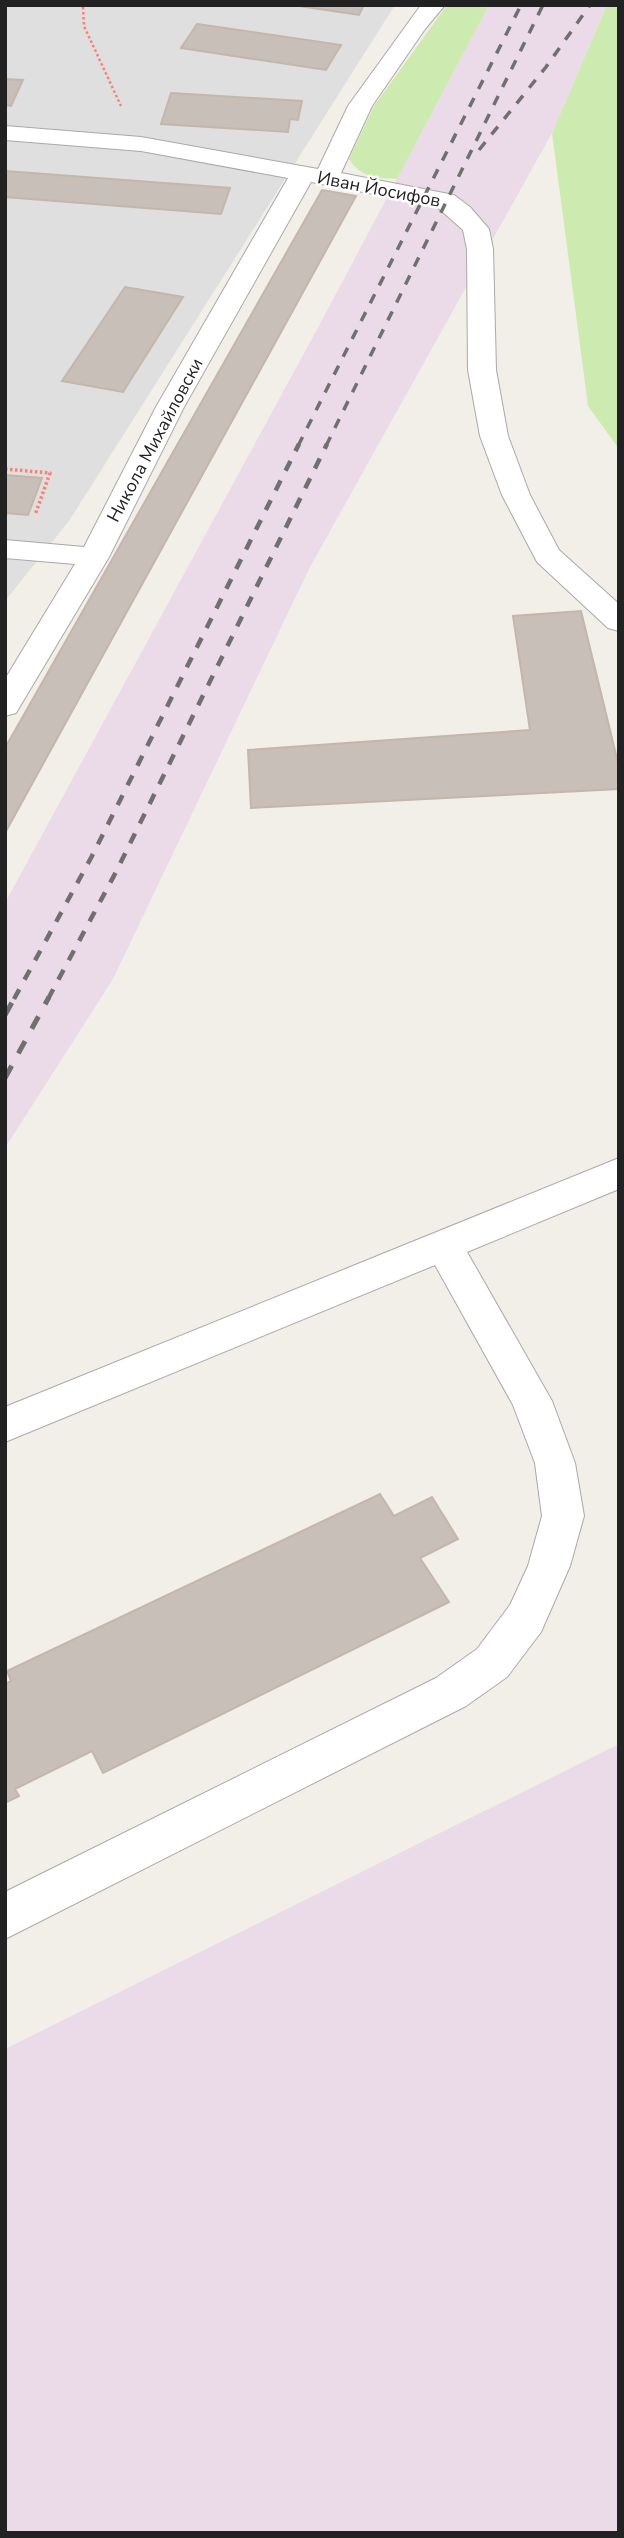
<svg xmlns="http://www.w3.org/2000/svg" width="624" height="2538" font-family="'Nunito Sans',sans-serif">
	<rect width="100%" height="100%" fill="#f2efe9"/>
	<!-- residential -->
	<path fill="#e0dfdf" d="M 5,5 L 395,5 L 69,521 L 5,601 Z"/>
	<!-- industrial -->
	<path fill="#ebdbe8" d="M 489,5 L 607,5 L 552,133 L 309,569 L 113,979 L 5,1148 L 5,903 L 320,324 Z
		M 619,1744 L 619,2533 L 5,2533 L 5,2049 Z"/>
	<!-- grass -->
	<path fill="#cdebb0" d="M 447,5 L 489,5 L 397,179 C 377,178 361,178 349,159 L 374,106 Z
		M 607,5 L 619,5 L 619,449 L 588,406 L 552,133 Z"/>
	<!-- building -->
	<path fill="#c7bfb8" stroke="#c4b6ab" stroke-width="2" d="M 292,5 L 364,5 L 359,15 Z
		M 197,24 L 341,45 L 326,70 L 181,48 Z
		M 5,79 L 23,80 L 11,106 L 5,105 Z
		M 171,93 L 302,101 L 298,120 L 290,119 L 288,132 L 161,124 Z
		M 5,171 L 230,188 L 221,214 L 5,197 Z
		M 322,190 L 356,196 L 5,833 L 5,748 Z
		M 125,287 L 183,297 L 123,392 L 62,381 Z
		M 5,475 L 42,478 L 28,515 L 5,513 Z
		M 581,611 L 619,767 L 619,789 L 251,808 L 248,750 L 530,730 L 513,616 Z
		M 380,1494 L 394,1516 L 432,1497 L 458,1539 L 420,1558 L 449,1602 L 103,1773 L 92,1751 L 15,1789 L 19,1796 L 5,1803 L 5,1684 L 11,1681 L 7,1671 Z"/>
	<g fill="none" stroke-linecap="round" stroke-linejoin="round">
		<!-- minor casing -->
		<g stroke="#a9a9a9" stroke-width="2">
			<path id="minor" d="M 421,5 L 445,5 L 425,29 L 372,106 L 341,173 L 454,195 L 470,207 L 489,229 L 493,249 L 496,370 L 508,436 L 530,495 L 559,550 L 619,604 L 619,631 L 608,628 L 537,562 L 502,495 L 480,436 L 468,370 L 467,249 L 463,230 L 436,206 L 311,182 L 184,407 L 109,557 L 16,713 L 5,716 L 5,679 L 75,564 L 5,558 L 5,540 L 84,547 L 156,407 L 288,178 L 141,151 L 5,140 L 5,126 L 141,137 L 318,169 L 348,106 Z
				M 619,1158 L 619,1189 L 467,1252 L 552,1401 L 575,1463 L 584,1516 L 570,1566 L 541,1632 L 507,1677 L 466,1706 L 5,1939 L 5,1892 L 436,1678 L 477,1649 L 510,1605 L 528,1566 L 542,1516 L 535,1463 L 513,1405 L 435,1265 L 5,1442 L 5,1407 Z"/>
		</g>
		<!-- path-far1 -->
		<path stroke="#fa8072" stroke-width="2.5" stroke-dasharray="2.5 2.5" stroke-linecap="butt" d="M 83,7 L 84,26 L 121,106"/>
		<!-- path -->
		<path stroke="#fa8072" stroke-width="3.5" stroke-dasharray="2.5 2.5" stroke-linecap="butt" d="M 5,469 L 50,473 L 35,515"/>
		<!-- minor -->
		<use href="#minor" fill="#fff" fill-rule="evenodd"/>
		<!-- rail-far2 -->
		<path stroke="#707070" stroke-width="3.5" stroke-dasharray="10 10" stroke-linecap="butt" d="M 479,150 L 546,67 L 590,5
			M 298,446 L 521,5
			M 326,446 L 543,5"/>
		<!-- rail-far1 -->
		<path stroke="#707070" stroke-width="4.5" stroke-dasharray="11 11" stroke-linecap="butt" d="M 14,999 L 92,856 L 299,444
			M 48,999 L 116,872 L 327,444"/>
		<!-- rail -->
		<path stroke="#707070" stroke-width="5" stroke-dasharray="14 14" stroke-linecap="butt" d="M 5,1015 L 15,997
			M 5,1078 L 49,997"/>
	</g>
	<g text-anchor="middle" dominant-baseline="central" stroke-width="5" stroke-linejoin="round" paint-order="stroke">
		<!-- far-street labels -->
		<g font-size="18" fill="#222" stroke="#fff">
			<text transform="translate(379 189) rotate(11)">Иван Йосифов</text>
			<text transform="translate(155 440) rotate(-62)">Никола Михайловски</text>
		</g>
	</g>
	<!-- border -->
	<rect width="624" height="2538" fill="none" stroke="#222222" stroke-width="14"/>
</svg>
